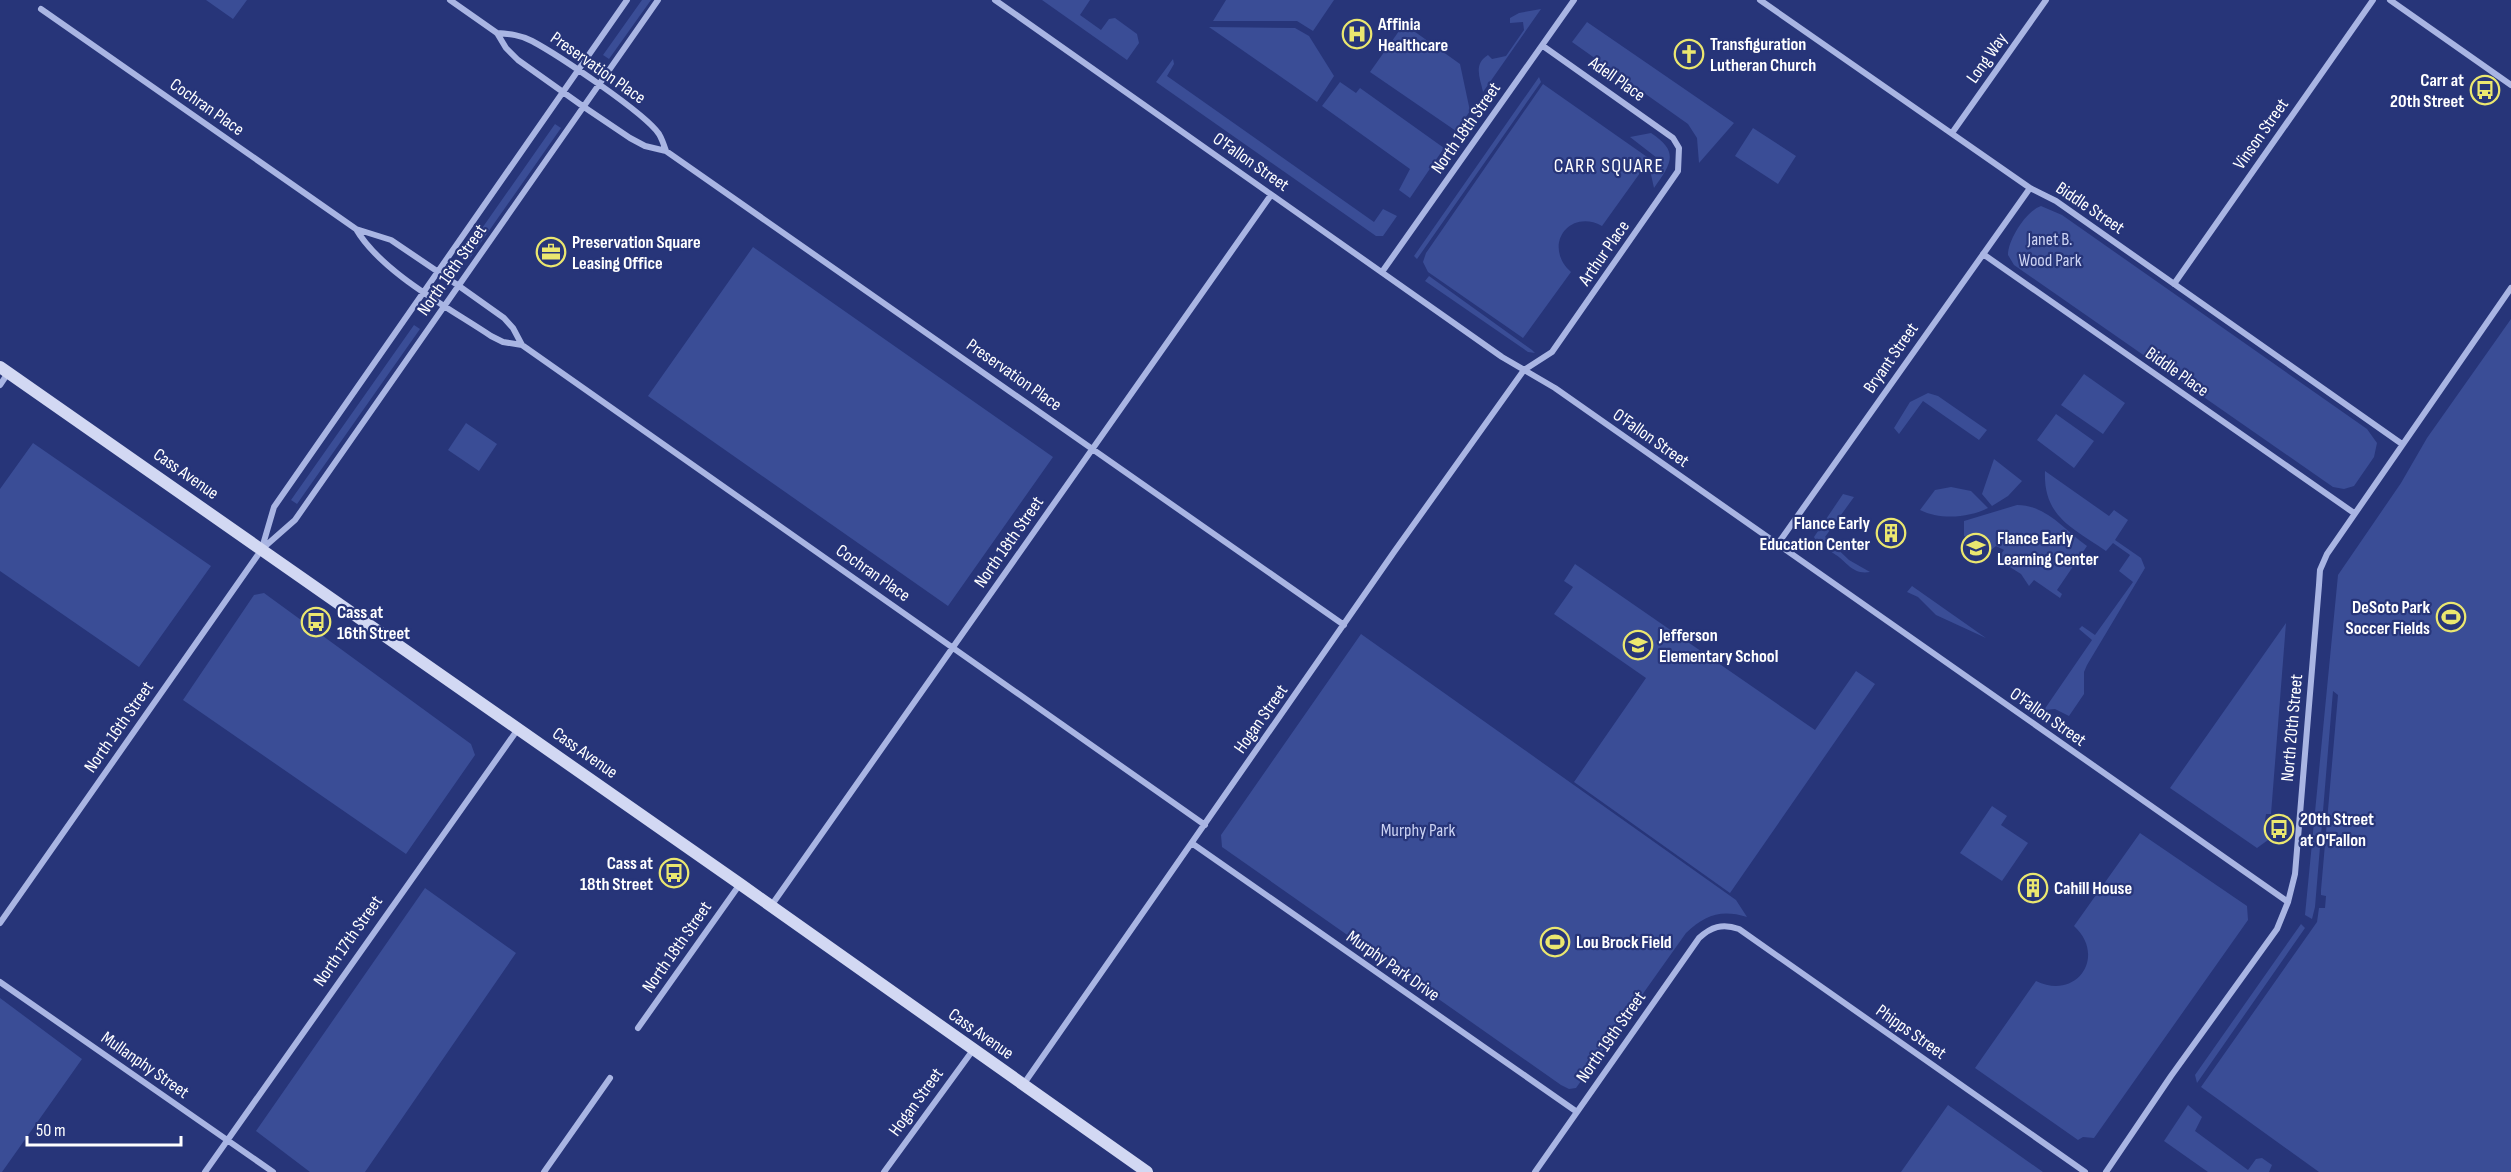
<svg xmlns="http://www.w3.org/2000/svg" width="2511" height="1172" font-family="'Sofia Sans Condensed',sans-serif">
	<rect width="100%" height="100%" fill="#273579"/>
	<!-- green -->
	<path fill="#3a4d96" d="M 206,0 L 247,0 L 233,19 Z
		M 642,0 L 651,0 L 609,59 L 603,55 Z
		M 1042,0 L 1090,0 L 1080,15 L 1101,30 L 1109,19 L 1115,18 L 1137,34 L 1139,43 L 1127,60 Z
		M 1226,0 L 1334,0 L 1313,31 L 1297,21 L 1213,21 Z
		M 1541,9 L 1483,92 C 1480,78 1473,64 1488,55 L 1492,59 L 1506,56 L 1524,30 L 1523,22 L 1510,23 L 1510,18 L 1519,13 Z
		M 1587,22 L 1734,123 L 1699,163 L 1697,138 L 1688,124 L 1572,42 Z
		M 1404,24 L 1460,64 L 1470,111 L 1456,131 L 1370,72 Z
		M 1209,27 L 1295,28 L 1309,36 L 1334,76 L 1317,102 Z
		M 1173,59 L 1174,64 L 1167,76 L 1374,222 L 1383,209 L 1397,216 L 1383,236 L 1376,236 L 1156,82 Z
		M 1539,77 L 1541,82 L 1417,259 L 1414,256 Z
		M 1340,82 L 1356,93 L 1360,88 L 1444,148 L 1410,198 L 1399,190 L 1410,169 L 1322,106 Z
		M 1543,84 L 1650,159 L 1602,226 C 1569,208 1542,246 1571,272 L 1523,338 L 1428,272 L 1423,262 L 1426,253 Z
		M 555,124 L 561,128 L 470,258 L 464,254 Z
		M 1753,128 L 1796,156 L 1778,184 L 1735,156 Z
		M 1651,133 C 1680,152 1671,164 1654,188 L 1650,170 L 1657,158 L 1630,137 Z
		M 2041,206 L 2062,215 L 2367,429 L 2377,443 L 2374,457 L 2354,486 L 2344,489 L 2333,487 L 2014,265 L 2008,255 C 2008,240 2026,211 2041,206 Z
		M 753,247 L 1053,457 L 948,606 L 648,396 Z
		M 1429,276 L 1532,350 L 1535,353 L 1528,352 L 1425,281 Z
		M 2511,319 L 2511,1172 L 2319,1172 L 2201,1087 L 2317,922 L 2319,908 L 2325,908 L 2326,896 L 2321,895 L 2321,890 L 2338,695 L 2333,691 L 2315,907 L 2312,919 L 2305,915 L 2338,575 L 2401,483 L 2427,438 Z
		M 414,325 L 420,329 L 297,504 L 291,500 Z
		M 2084,374 L 2125,403 L 2103,434 L 2061,405 Z
		M 1928,393 L 1938,396 L 1987,430 L 1979,440 L 1923,401 L 1899,434 L 1894,428 L 1910,402 Z
		M 2056,414 L 2094,441 L 2074,468 L 2037,440 Z
		M 466,423 L 497,444 L 479,471 L 448,450 Z
		M 33,443 L 211,566 L 139,667 L 0,571 L 0,489 Z
		M 1994,459 L 2022,481 L 2008,496 L 1992,506 L 1982,494 Z
		M 2045,471 L 2109,516 L 2114,510 L 2128,520 L 2115,540 L 2141,558 L 2145,568 L 2087,665 L 2084,672 L 2084,694 L 2069,716 L 2055,709 L 2044,710 L 2092,640 L 2079,629 L 2082,626 L 2095,635 L 2133,582 L 2119,571 L 2130,555 L 2113,543 L 2106,551 C 2073,528 2043,517 2045,471 Z
		M 1951,487 L 1971,491 L 1988,508 C 1968,518 1940,520 1920,510 L 1935,490 Z
		M 1843,494 L 1854,497 L 1825,537 L 1849,560 L 1870,572 C 1853,575 1848,563 1836,555 C 1827,548 1819,548 1814,537 Z
		M 2017,505 C 2047,505 2064,530 2087,546 L 2057,590 L 2062,594 L 2060,598 L 2034,580 L 2029,586 L 2021,574 L 1997,559 L 2004,550 L 1996,546 L 1985,555 L 1977,543 L 1964,536 L 1964,521 Z
		M 1575,564 L 1815,730 L 1856,671 L 1875,684 L 1730,893 L 1574,782 L 1646,678 L 1554,614 L 1573,587 L 1564,581 Z
		M 1912,586 L 1986,638 L 1936,615 L 1918,597 L 1907,592 Z
		M 264,593 L 471,744 L 475,755 L 406,854 L 183,700 L 254,595 Z
		M 2286,623 L 2271,814 L 2266,814 L 2264,827 L 2270,828 L 2268,840 L 2257,848 L 2170,788 Z
		M 1361,634 L 1736,900 L 1747,917 C 1721,909 1705,915 1686,933 L 1576,1088 L 1569,1089 L 1561,1085 L 1222,847 L 1221,835 Z
		M 1992,806 L 2007,816 L 2001,825 L 2028,843 L 2002,881 L 1960,853 Z
		M 2140,833 L 2247,906 L 2248,920 L 2094,1138 L 2083,1137 L 2078,1140 L 1975,1068 L 2036,981 C 2077,1001 2107,956 2074,926 Z
		M 425,888 L 516,953 L 365,1172 L 310,1172 L 256,1131 Z
		M 2301,924 L 2305,928 L 2197,1083 L 2195,1075 Z
		M 0,998 L 82,1059 L 2,1172 L 0,1172 Z
		M 1948,1105 L 2043,1172 L 1901,1172 Z
		M 2188,1105 L 2202,1117 L 2195,1131 L 2248,1170 L 2256,1159 L 2262,1158 L 2272,1165 L 2269,1172 L 2208,1172 L 2164,1141 Z"/>
	<g fill="none" stroke-linecap="round" stroke-linejoin="round">
		<!-- minor -->
		<path stroke="#a9b5e3" stroke-width="6" d="M 450,0 L 497,33 L 506,48 L 518,60 L 584,107 L 630,138 L 645,146 L 666,151 L 1344,625
			M 995,0 L 1502,357 L 1555,388 L 2288,902
			M 1760,0 L 2030,188 L 2056,201 L 2402,444
			M 2390,0 L 2511,85
			M 41,9 L 356,229 L 391,240 L 459,286 L 504,318 L 513,328 L 522,345 L 1205,825
			M 497,33 C 510,34 521,35 532,41 C 558,55 645,113 659,134 C 662,139 664,145 666,151
			M 1952,133 L 2046,0
			M 356,229 C 381,272 449,308 491,336 L 503,342 L 522,345
			M 1983,254 L 2354,513
			M 1382,272 L 1574,0
			M 2174,284 L 2373,0
			M 0,385 L 8,373
			M 1777,545 L 2030,188
			M 262,548 L 274,507 L 627,0
			M 1193,844 L 1577,1112
			M 771,906 L 1271,195
			M 0,923 L 262,549 L 295,520 L 658,0
			M 0,982 L 273,1172
			M 638,1028 L 740,884
			M 1023,1085 L 1394,552 L 1524,370 L 1552,352 L 1678,171 L 1679,148 L 1673,138 L 1543,46
			M 205,1172 L 518,729
			M 544,1172 L 610,1078
			M 884,1172 L 973,1050
			M 1535,1172 L 1699,938 C 1711,927 1722,923 1739,929 L 2085,1172
			M 2106,1172 L 2171,1076 L 2277,929 L 2288,902 L 2295,874 L 2319,585 L 2320,570 L 2327,554 L 2511,288"/>
		<!-- secondary -->
		<path stroke="#d2d8f3" stroke-width="12" d="M 0,367 L 740,884 L 1147,1172"/>
	</g>
	<!-- icons -->
	<defs>
		<g id="hospital-ring" transform="scale(1.5)"><circle r="9.5" fill="#273579" stroke="#ebe76f" stroke-width="1.5"/><path d="M-5-5h3v3.5h4V-5h3V5h-3V1.5h-4V5h-3Z" fill="#ebe76f"/></g>
		<g id="church-ring" transform="scale(1.5)"><circle r="9.5" fill="#273579" stroke="#ebe76f" stroke-width="1.5"/><path d="M-1.2-6h2.4v3.5h3.3v2.4h-3.3V6h-2.4V-.1h-3.3v-2.4h3.3Z" fill="#ebe76f"/></g>
		<g id="bus-ring" transform="scale(1.5)"><circle r="9.5" fill="#273579" stroke="#ebe76f" stroke-width="1.5"/><path d="M-5-6H5V4H4V6H2V4H-2V6H-4V4H-5ZM-3.5-4V0h7V-4ZM-3.5 1.2v1.5H-2V1.2ZM2 1.2v1.5H3.5V1.2Z" fill="#ebe76f"/></g>
		<g id="office-ring" transform="scale(1.5)"><circle r="9.5" fill="#273579" stroke="#ebe76f" stroke-width="1.5"/><path d="M-6-3h4V-5.5h4V-3h4V5H-6ZM-1-4.5V-3h2v-1.5ZM-6 0V1H6V0Z" fill="#ebe76f"/></g>
		<g id="building-ring" transform="scale(1.5)"><circle r="9.5" fill="#273579" stroke="#ebe76f" stroke-width="1.5"/><path d="M-4-6H4V6H1V3H-1V6H-4ZM-2.5-4.3h1.7v1.8h-1.7ZM.8-4.3h1.7v1.8H.8ZM-2.5-1h1.7V.8h-1.7ZM.8-1h1.7V.8H.8Z" fill="#ebe76f"/></g>
		<g id="school-ring" transform="scale(1.5)"><circle r="9.5" fill="#273579" stroke="#ebe76f" stroke-width="1.5"/><path d="M0-5L7-2L0 1L-7-2ZM-4 1L0 2.5L4 1V4Q0 6-4 4Z" fill="#ebe76f"/></g>
		<g id="stadium-ring" transform="scale(1.5)"><circle r="9.5" fill="#273579" stroke="#ebe76f" stroke-width="1.5"/><path d="M0-5a6.5 5 0 1 0 0 10a6.5 5 0 1 0 0-10ZM-3.5-1.8h7v3.6h-7Z" fill="#ebe76f"/></g>
	</defs>
	<g fill-rule="evenodd">
		<use href="#hospital-ring" x="1357" y="34"/>
		<use href="#church-ring" x="1689" y="54"/>
		<use href="#bus-ring" x="2485" y="90"/>
		<use href="#office-ring" x="551" y="252"/>
		<use href="#building-ring" x="1891" y="533"/>
		<use href="#school-ring" x="1976" y="548"/>
		<use href="#stadium-ring" x="2451" y="617"/>
		<use href="#bus-ring" x="316" y="622"/>
		<use href="#school-ring" x="1638" y="645"/>
		<use href="#bus-ring" x="2279" y="829"/>
		<use href="#bus-ring" x="674" y="873"/>
		<use href="#building-ring" x="2033" y="888"/>
		<use href="#stadium-ring" x="1555" y="942"/>
	</g>
	<g text-anchor="middle" dominant-baseline="central" stroke-width="4.5" stroke-linejoin="round" paint-order="stroke">
		<!-- poi labels -->
		<g font-size="18" font-weight="bold" fill="#fff" stroke="#273579" text-anchor="start">
			<text x="1378" y="24">Affinia<tspan x="1378" dy="21">Healthcare</tspan></text>
			<text x="1710" y="44">Transfiguration<tspan x="1710" dy="21">Lutheran Church</tspan></text>
			<text x="2464" y="80" text-anchor="end">Carr at<tspan x="2464" dy="21">20th Street</tspan></text>
			<text x="572" y="242">Preservation Square<tspan x="572" dy="21">Leasing Office</tspan></text>
			<text x="1870" y="523" text-anchor="end">Flance Early<tspan x="1870" dy="21">Education Center</tspan></text>
			<text x="1997" y="538">Flance Early<tspan x="1997" dy="21">Learning Center</tspan></text>
			<text x="2430" y="607" text-anchor="end">DeSoto Park<tspan x="2430" dy="21">Soccer Fields</tspan></text>
			<text x="337" y="612">Cass at<tspan x="337" dy="21">16th Street</tspan></text>
			<text x="1659" y="635">Jefferson<tspan x="1659" dy="21">Elementary School</tspan></text>
			<text x="2300" y="819">20th Street<tspan x="2300" dy="21">at O'Fallon</tspan></text>
			<text x="653" y="863" text-anchor="end">Cass at<tspan x="653" dy="21">18th Street</tspan></text>
			<text x="2054" y="888">Cahill House</text>
			<text x="1576" y="942">Lou Brock Field</text>
		</g>
		<!-- street labels -->
		<g font-size="18" fill="#fff" stroke="#273579">
			<text transform="translate(1987 58) rotate(-55)">Long Way</text>
			<text transform="translate(598 68) rotate(35)">Preservation Place</text>
			<text transform="translate(1617 79) rotate(35)">Adell Place</text>
			<text transform="translate(207 107) rotate(35)">Cochran Place</text>
			<text transform="translate(1466 128) rotate(-55)">North 18th Street</text>
			<text transform="translate(2261 134) rotate(-55)">Vinson Street</text>
			<text transform="translate(1251 162) rotate(35)">O'Fallon Street</text>
			<text transform="translate(2090 208) rotate(34)">Biddle Street</text>
			<text transform="translate(1604 253) rotate(-55)">Arthur Place</text>
			<text transform="translate(452 270) rotate(-55)">North 16th Street</text>
			<text transform="translate(1891 358) rotate(-55)">Bryant Street</text>
			<text transform="translate(2177 372) rotate(35)">Biddle Place</text>
			<text transform="translate(1014 375) rotate(35)">Preservation Place</text>
			<text transform="translate(1651 438) rotate(35)">O'Fallon Street</text>
			<text transform="translate(186 474) rotate(35)">Cass Avenue</text>
			<text transform="translate(1009 542) rotate(-55)">North 18th Street</text>
			<text transform="translate(873 573) rotate(35)">Cochran Place</text>
			<text transform="translate(2048 717) rotate(35)">O'Fallon Street</text>
			<text transform="translate(1261 719) rotate(-55)">Hogan Street</text>
			<text transform="translate(119 727) rotate(-55)">North 16th Street</text>
			<text transform="translate(2292 728) rotate(-85)">North 20th Street</text>
			<text transform="translate(585 753) rotate(35)">Cass Avenue</text>
			<text transform="translate(348 941) rotate(-55)">North 17th Street</text>
			<text transform="translate(677 947) rotate(-55)">North 18th Street</text>
			<text transform="translate(1393 966) rotate(35)">Murphy Park Drive</text>
			<text transform="translate(1911 1032) rotate(35)">Phipps Street</text>
			<text transform="translate(981 1034) rotate(35)">Cass Avenue</text>
			<text transform="translate(1611 1037) rotate(-55)">North 19th Street</text>
			<text transform="translate(145 1065) rotate(35)">Mullanphy Street</text>
			<text transform="translate(916 1102) rotate(-54)">Hogan Street</text>
		</g>
		<!-- park labels -->
		<g font-size="18" fill="#ccd3f3" stroke="#273579">
			<text x="2050" y="239">Janet B.<tspan x="2050" dy="21">Wood Park</tspan></text>
			<text x="1418" y="830">Murphy Park</text>
		</g>
		<!-- neighbourhood labels -->
		<g font-size="20" letter-spacing="1.5" fill="#fff" stroke="#273579">
			<text x="1609" y="166">CARR SQUARE</text>
		</g>
	</g>
	<!-- scale -->
	<path d="M27 1136v9h154v-9" fill="none" stroke="#ffffff" stroke-width="3"/>
	<text x="36" y="1136" font-size="18" fill="#ffffff" stroke="#273579" stroke-width="4.5" paint-order="stroke">50 m</text>
</svg>
